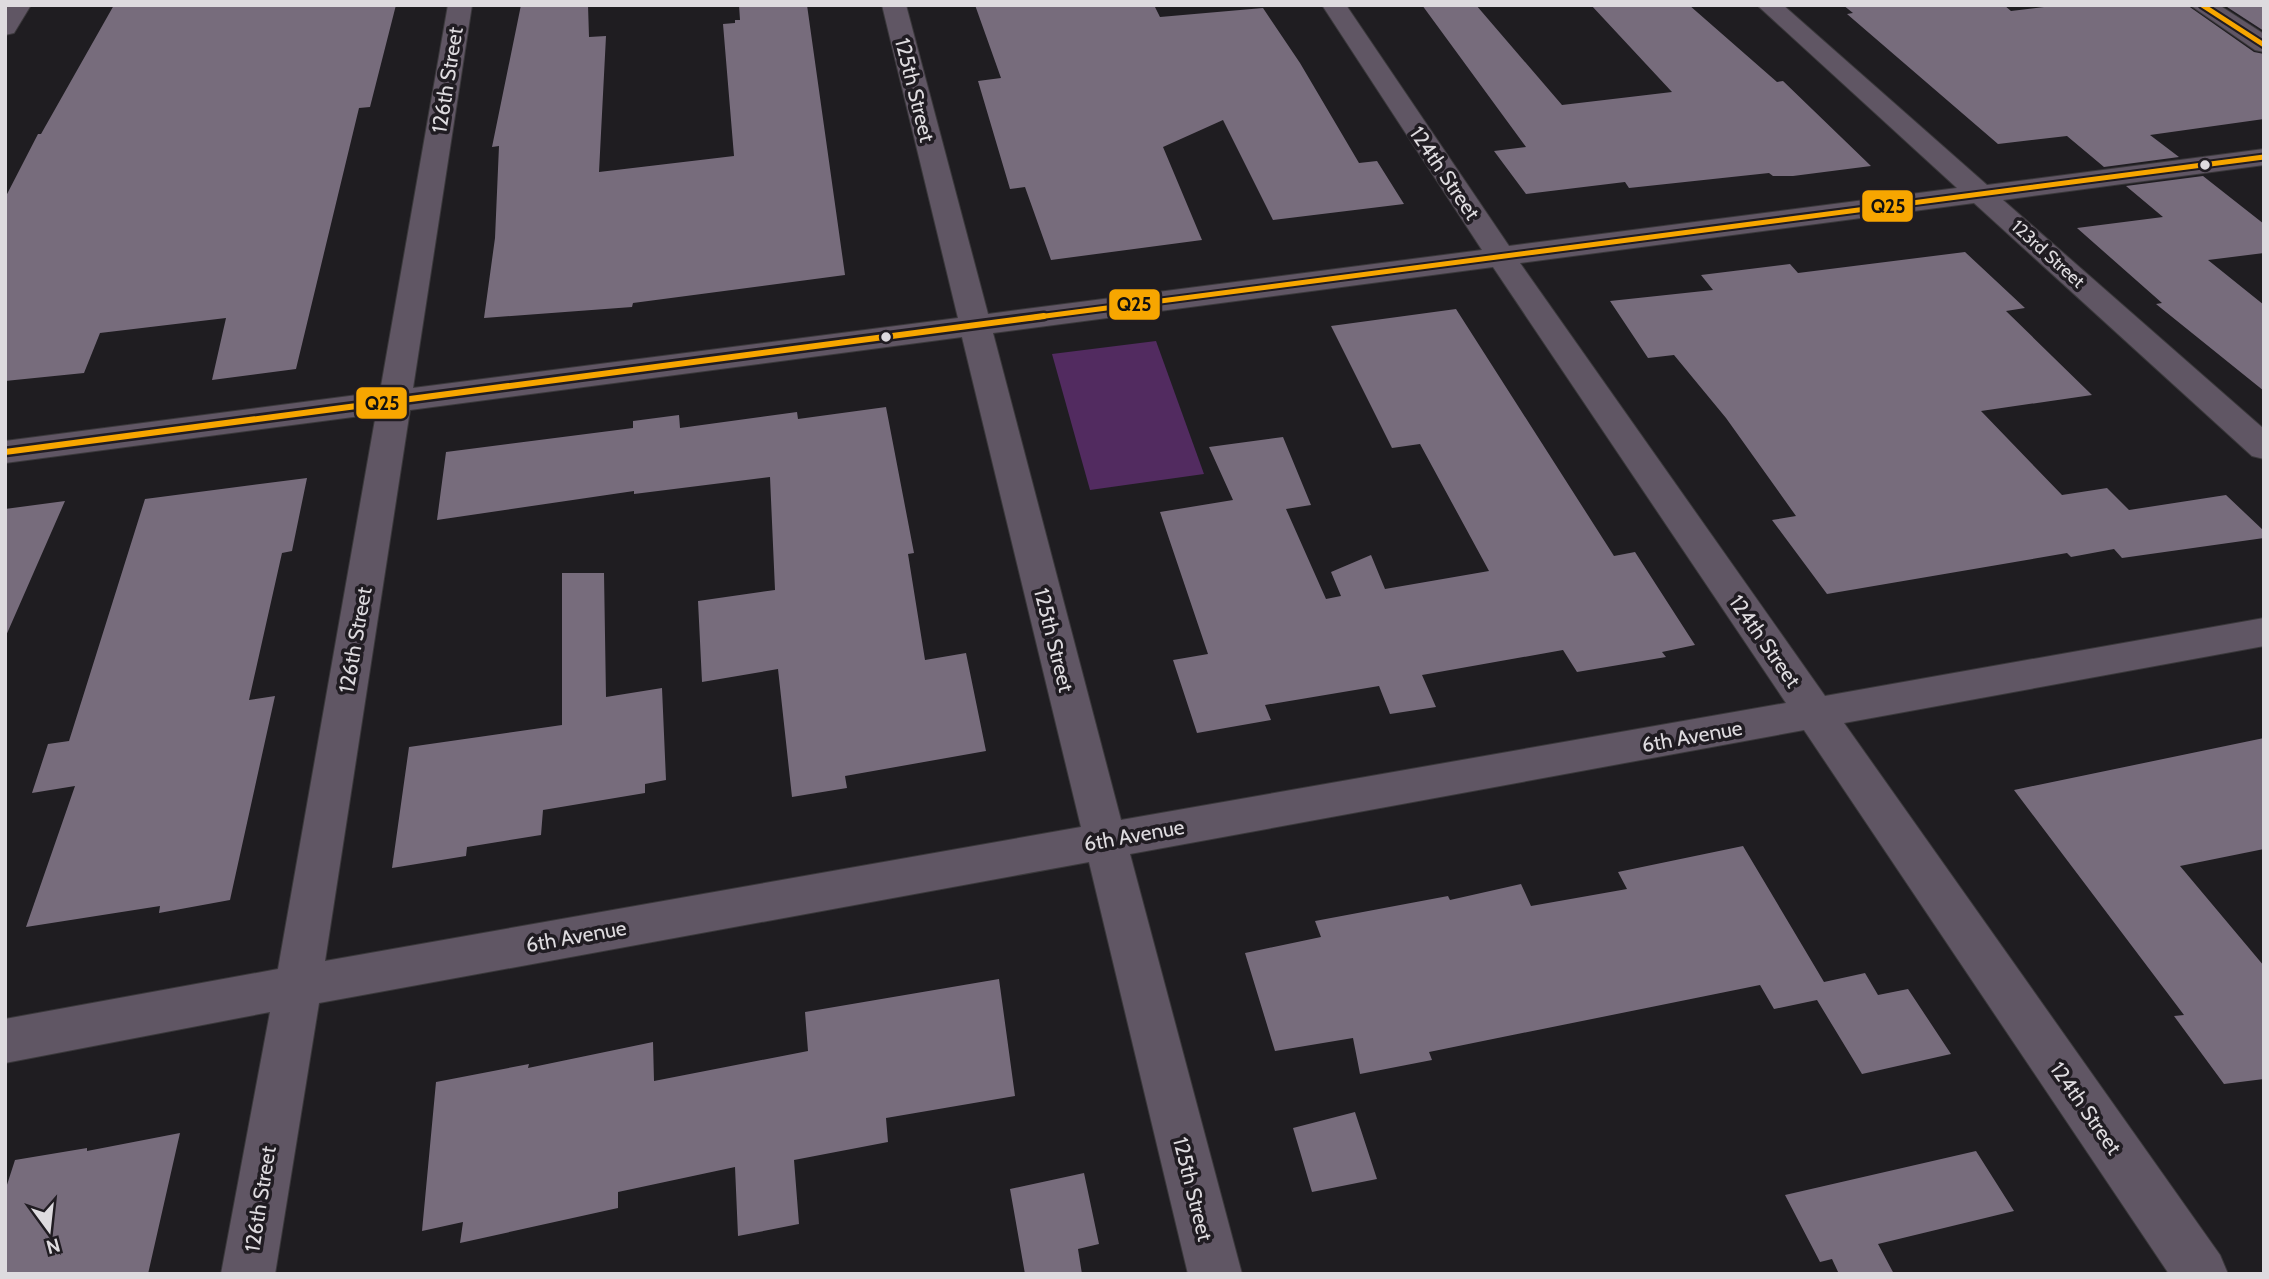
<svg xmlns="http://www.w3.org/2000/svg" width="2269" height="1279" font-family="Cabin,sans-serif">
	<rect width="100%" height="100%" fill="#1f1d21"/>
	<!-- green -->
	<path fill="#522b60" d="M 1156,341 L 1204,474 L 1090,490 L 1052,354 Z"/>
	<!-- building -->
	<path fill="#776c7c" d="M 114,5 L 396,5 L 370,107 L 359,108 L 296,369 L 212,380 L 226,318 L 100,333 L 84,373 L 5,381 L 5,198 L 38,134 L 41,134 Z
		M 521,5 L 588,5 L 589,37 L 606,36 L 599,172 L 734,156 L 723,24 L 735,23 L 735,20 L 740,20 L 739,5 L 807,5 L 845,275 L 633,303 L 632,307 L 484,318 L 495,238 L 499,146 L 492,147 Z
		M 975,5 L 1154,5 L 1160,17 L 1263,8 L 1300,63 L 1359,163 L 1377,161 L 1404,204 L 1273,220 L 1223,120 L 1163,147 L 1202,240 L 1051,260 L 1025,187 L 1010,189 L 978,81 L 1001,78 Z
		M 1422,5 L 1476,5 L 1562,105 L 1672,92 L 1591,5 L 1689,5 L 1777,82 L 1783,81 L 1871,166 L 1793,176 L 1773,176 L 1769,173 L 1629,188 L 1625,182 L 1526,194 L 1494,151 L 1526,147 Z
		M 1843,5 L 2004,5 L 2011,11 L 2060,5 L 2187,5 L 2254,52 L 2264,54 L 2264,119 L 2150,135 L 2179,157 L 2104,167 L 2067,136 L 1998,144 L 1847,14 L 1853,13 Z
		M 2224,5 L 2264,5 L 2264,31 Z
		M 2203,176 L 2264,224 L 2264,253 L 2208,260 L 2264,305 L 2264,391 L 2156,304 L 2162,303 L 2077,228 L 2163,217 L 2126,186 Z
		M 1965,252 L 2025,308 L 2006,311 L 2092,395 L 1981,411 L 2062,495 L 2107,488 L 2129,510 L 2226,495 L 2264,531 L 2264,538 L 2122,558 L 2114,549 L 2071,557 L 2067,553 L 1827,594 L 1772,520 L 1796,516 L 1726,418 L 1674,355 L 1648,358 L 1610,301 L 1713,290 L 1701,275 L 1790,264 L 1798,273 Z
		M 1456,309 L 1614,556 L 1635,552 L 1695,645 L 1662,652 L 1666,657 L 1577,672 L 1563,650 L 1422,675 L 1436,707 L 1390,714 L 1379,686 L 1265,705 L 1271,720 L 1197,733 L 1173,660 L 1208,654 L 1160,512 L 1233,500 L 1209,447 L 1283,437 L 1311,505 L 1286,509 L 1326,599 L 1341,596 L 1331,572 L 1371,555 L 1385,589 L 1489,571 L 1420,444 L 1392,448 L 1331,326 Z
		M 886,407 L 914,553 L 908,554 L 925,660 L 966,653 L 986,751 L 845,776 L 847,788 L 792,797 L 778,669 L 702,682 L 698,601 L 775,590 L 770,477 L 634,494 L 634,491 L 437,520 L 446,452 L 633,428 L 633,421 L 679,415 L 680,428 L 797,412 L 798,419 Z
		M 307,478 L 292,551 L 282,553 L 249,700 L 275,696 L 230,900 L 159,913 L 160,906 L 26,927 L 75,786 L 32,793 L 48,744 L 69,741 L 145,499 Z
		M 65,501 L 5,638 L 5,509 Z
		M 562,573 L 604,573 L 606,697 L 662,688 L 666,780 L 645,784 L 645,793 L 543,810 L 541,835 L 467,847 L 466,856 L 392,868 L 409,747 L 562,725 Z
		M 2264,738 L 2264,849 L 2180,866 L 2264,966 L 2264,1079 L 2224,1084 L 2174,1016 L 2184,1015 L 2014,790 Z
		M 1743,846 L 1824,982 L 1865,973 L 1878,995 L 1908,989 L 1951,1054 L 1862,1074 L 1817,1000 L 1774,1009 L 1760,985 L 1429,1052 L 1432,1060 L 1360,1074 L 1353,1038 L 1275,1051 L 1245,953 L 1321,937 L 1315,921 L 1448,896 L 1450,900 L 1521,884 L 1531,906 L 1627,889 L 1618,872 Z
		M 999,979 L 1015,1096 L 886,1118 L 888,1142 L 794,1160 L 799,1224 L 738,1236 L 735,1167 L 618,1192 L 618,1208 L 460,1243 L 463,1222 L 422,1231 L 436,1082 L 529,1064 L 528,1068 L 653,1042 L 654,1081 L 808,1051 L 805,1012 Z
		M 1355,1112 L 1377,1179 L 1312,1192 L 1293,1128 Z
		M 180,1133 L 148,1274 L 5,1274 L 5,1191 L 15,1160 L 87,1148 L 87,1151 Z
		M 1976,1151 L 2014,1211 L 1878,1244 L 1894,1274 L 1839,1274 L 1832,1259 L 1820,1262 L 1785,1195 Z
		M 1084,1173 L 1099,1244 L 1078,1249 L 1082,1274 L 1025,1274 L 1010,1189 Z"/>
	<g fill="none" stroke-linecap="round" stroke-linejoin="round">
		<!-- minor casing -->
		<g stroke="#3a383b" stroke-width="2">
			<path id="minor" d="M 7,5 L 31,5 L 14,33 L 5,35 Z
				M 448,5 L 472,5 L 413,388 L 958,318 L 882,5 L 906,5 L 988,314 L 1482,250 L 1322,5 L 1346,5 L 1509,246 L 1957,188 L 1757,5 L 1783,5 L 1987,185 L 2264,149 L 2264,165 L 2003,200 L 2264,429 L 2264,459 L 2252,456 L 1974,203 L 1520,263 L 1825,696 L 2264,618 L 2264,646 L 1844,723 L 2220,1255 L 2228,1274 L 2169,1274 L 1804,730 L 1130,854 L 1242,1274 L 1188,1274 L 1089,862 L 319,1003 L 275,1274 L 221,1274 L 270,1012 L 5,1063 L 5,1019 L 278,969 L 376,414 L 5,463 L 5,441 L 380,392 ZM 1493,267 L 1786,703 L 1121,820 L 993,333 ZM 962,337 L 1081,827 L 325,961 L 410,410 Z
				M 2190,5 L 2219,5 L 2264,34 L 2264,52 L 2255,50 Z"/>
		</g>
		<!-- minor -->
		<use href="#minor" fill="#605664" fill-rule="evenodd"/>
		<!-- bus-1-far1 casing -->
		<g stroke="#201c22" stroke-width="9">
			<path id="bus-1-far1" d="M 2202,5 L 2264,45
				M 1030,318 L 2264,157"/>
		</g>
		<!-- bus-1 casing -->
		<g stroke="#201c22" stroke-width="11">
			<path id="bus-1" d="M 5,452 L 1044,316"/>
		</g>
		<!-- bus-1-far1 -->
		<use href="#bus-1-far1" stroke="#f7a600" stroke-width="5"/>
		<!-- bus-1 -->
		<use href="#bus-1" stroke="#f7a600" stroke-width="6"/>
	</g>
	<!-- markers -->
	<g fill="#dedbdf" stroke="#201c22" stroke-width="2.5">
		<circle cx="2205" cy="165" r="6"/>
		<circle cx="886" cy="337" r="6"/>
	</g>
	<g text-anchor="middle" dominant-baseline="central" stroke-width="7" stroke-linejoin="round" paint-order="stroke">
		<!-- far-street labels -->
		<g font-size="18" fill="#dedbdf" stroke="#201c22">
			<text transform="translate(2048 254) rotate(42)">123rd Street</text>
		</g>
		<!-- street labels -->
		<g font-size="21" fill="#dedbdf" stroke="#201c22">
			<text transform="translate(447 80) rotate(-81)">126th Street</text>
			<text transform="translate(915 90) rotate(76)">125th Street</text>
			<text transform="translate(1445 173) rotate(56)">124th Street</text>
			<text transform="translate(355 640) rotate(-80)">126th Street</text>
			<text transform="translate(1054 640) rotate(76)">125th Street</text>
			<text transform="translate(1765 641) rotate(55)">124th Street</text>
			<text transform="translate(1692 736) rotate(-10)">6th Avenue</text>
			<text transform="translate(1134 835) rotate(-10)">6th Avenue</text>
			<text transform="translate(576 936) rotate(-10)">6th Avenue</text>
			<text transform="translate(2086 1108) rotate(55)">124th Street</text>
			<text transform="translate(1193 1189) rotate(76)">125th Street</text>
			<text transform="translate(260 1199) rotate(-81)">126th Street</text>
		</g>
	</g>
	<g stroke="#201c22" stroke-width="2.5">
		<rect x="1861" y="189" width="53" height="34" rx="7" fill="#f7a600"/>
		<rect x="1108" y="288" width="53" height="33" rx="7" fill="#f7a600"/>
		<rect x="355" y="386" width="53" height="34" rx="7" fill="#f7a600"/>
	</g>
	<g font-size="19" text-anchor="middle" font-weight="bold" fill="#111">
		<text x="1888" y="213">Q25</text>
		<text x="1134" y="311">Q25</text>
		<text x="382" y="410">Q25</text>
	</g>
	<!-- border -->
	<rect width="2269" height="1279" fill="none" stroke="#dedbdf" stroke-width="14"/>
	<!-- north arrow -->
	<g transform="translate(49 1230) rotate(165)" stroke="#201c22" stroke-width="5" paint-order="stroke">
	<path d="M0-5L12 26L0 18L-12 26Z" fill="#dedbdf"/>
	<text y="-10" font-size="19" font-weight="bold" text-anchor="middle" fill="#dedbdf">N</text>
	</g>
</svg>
